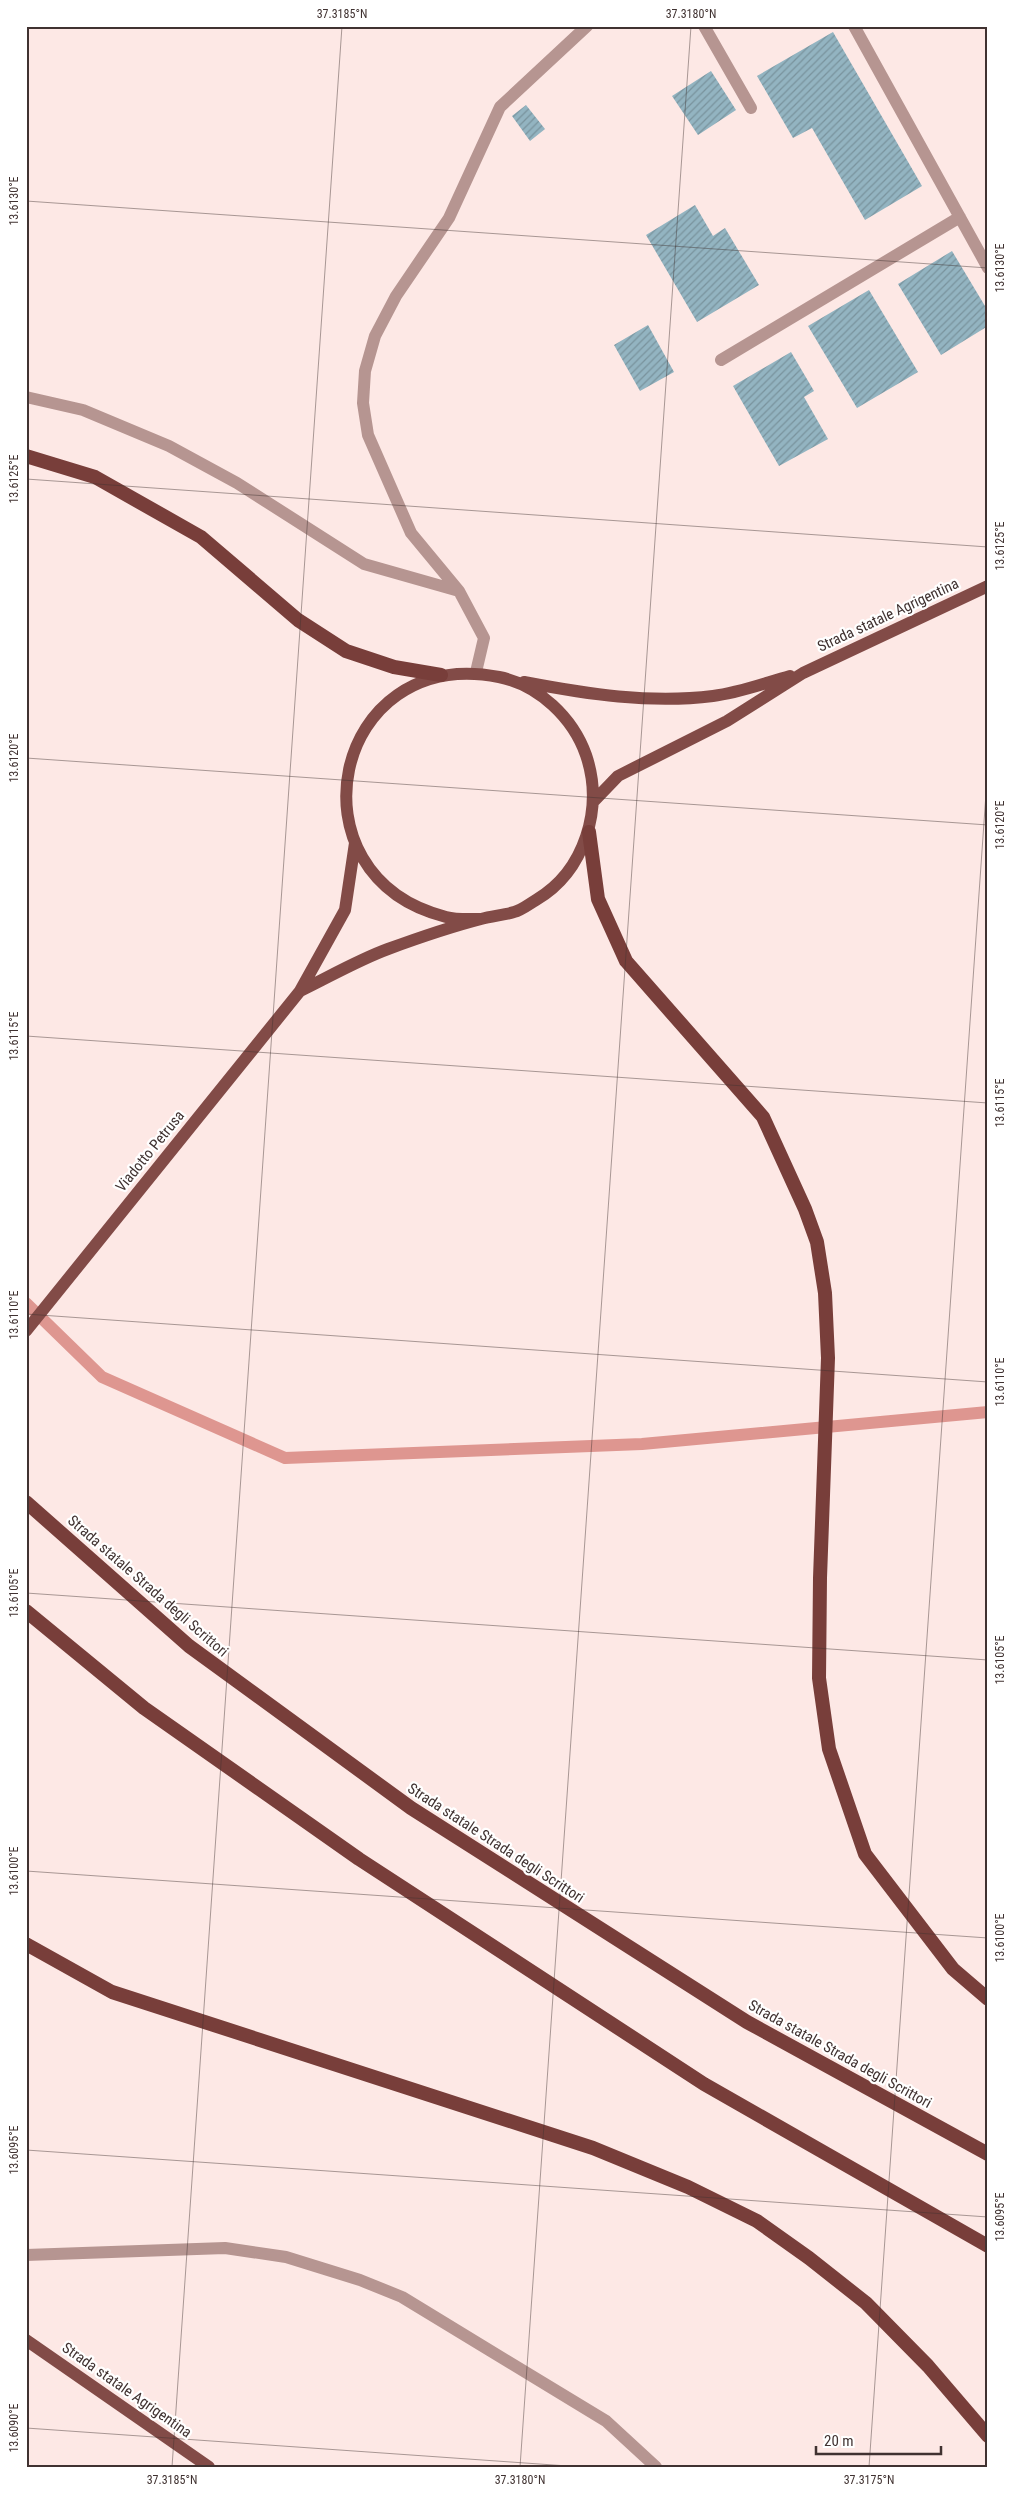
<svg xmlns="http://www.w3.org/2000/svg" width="1014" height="2493" font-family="'Roboto Condensed',sans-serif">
	<defs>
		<pattern id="building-hatch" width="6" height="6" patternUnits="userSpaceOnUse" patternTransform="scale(1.25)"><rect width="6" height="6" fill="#93b4c1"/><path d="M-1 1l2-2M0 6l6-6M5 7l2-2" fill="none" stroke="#79939d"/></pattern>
	</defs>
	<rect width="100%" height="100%" fill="#fde8e5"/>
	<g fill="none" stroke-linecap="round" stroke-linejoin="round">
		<!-- stream -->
		<path stroke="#de9690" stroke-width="12" d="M 26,1303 L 102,1377 L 285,1458 L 642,1444 L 988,1412"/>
	</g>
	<!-- building -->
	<path fill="url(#building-hatch)" d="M 833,32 L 922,186 L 865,220 L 812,128 L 793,138 L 757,76 Z
		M 711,71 L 736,110 L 698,135 L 672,96 Z
		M 526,105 L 545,129 L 530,141 L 512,116 Z
		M 695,205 L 713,236 L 725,228 L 759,285 L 697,322 L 646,235 Z
		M 952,251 L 988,311 L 988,326 L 941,355 L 898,284 Z
		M 869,290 L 918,372 L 857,408 L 808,326 Z
		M 648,325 L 674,372 L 640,391 L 614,345 Z
		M 791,352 L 814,391 L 804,397 L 828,439 L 779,466 L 733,386 Z"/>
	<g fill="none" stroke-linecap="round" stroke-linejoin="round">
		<!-- service -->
		<path stroke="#b69591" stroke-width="12" d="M 704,26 L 751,108
			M 854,26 L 988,268
			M 721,360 L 960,217
			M 26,397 L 83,410 L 169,446 L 237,483 L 364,564 L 459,591
			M 476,672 L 484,638 L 459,591 L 411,533 L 368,435 L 363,403 L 365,371 L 375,336 L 396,296 L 449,218 L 500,107 L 587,26"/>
		<!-- minor -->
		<path stroke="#b69591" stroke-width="12" d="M 26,2255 L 225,2248 L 286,2257 L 360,2280 L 402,2297 L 606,2421 L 656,2467"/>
		<!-- primary -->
		<path stroke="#824b47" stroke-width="12" d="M 524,682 C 587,694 650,704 713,696 C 739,693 765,683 790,676
			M 593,802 L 618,776 L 727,721 L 803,673 L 988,586
			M 300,991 C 329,977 358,960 388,949 C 418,938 450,927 481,919 C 492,916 504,915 514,912 C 522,910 529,904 536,900 C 585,871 604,808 586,755 C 573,718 539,685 499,677 C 332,644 284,876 446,917 C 457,920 469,919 480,919
			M 26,1331 L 300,991 L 345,910 L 355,843
			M 26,2340 L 209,2467"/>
		<!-- trunk -->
		<path stroke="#783e3a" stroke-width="14" d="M 26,456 L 95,477 L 201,537 L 298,620 L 346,651 L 394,667 L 441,675
			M 589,832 L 598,899 L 626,961 L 763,1117 L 805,1209 L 817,1242 L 825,1293 L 828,1358 L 820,1578 L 819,1678 L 829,1749 L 865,1854 L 953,1969 L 988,1999
			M 26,1502 L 189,1646 L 411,1808 L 747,2022 L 988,2154
			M 26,1611 L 144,1708 L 359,1859 L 704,2084 L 988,2246
			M 26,1944 L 112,1992 L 593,2148 L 688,2187 L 757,2221 L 809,2258 L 866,2303 L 928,2366 L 988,2436"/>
	</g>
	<!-- ticks -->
	<path fill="none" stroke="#403231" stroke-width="1" stroke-opacity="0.45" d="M 26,201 L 988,268M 26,479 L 988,547M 26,758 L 988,825M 26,1036 L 988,1103M 26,1314 L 988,1382M 26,1593 L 988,1660M 26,1871 L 988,1938M 26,2150 L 988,2217M 26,2428 L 582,2467M 172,2467 L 342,26M 520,2467 L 691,26M 869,2467 L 988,765"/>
	<g text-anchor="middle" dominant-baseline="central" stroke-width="4.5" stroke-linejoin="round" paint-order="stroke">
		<!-- street labels -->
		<g font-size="15" fill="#403231" stroke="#fff">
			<text transform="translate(888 615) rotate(-25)">Strada statale Agrigentina</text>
			<text transform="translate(150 1151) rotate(-51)">Viadotto Petrusa</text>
			<text transform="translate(148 1586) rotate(41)">Strada statale Strada degli Scrittori</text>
			<text transform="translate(496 1843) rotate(33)">Strada statale Strada degli Scrittori</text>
			<text transform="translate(840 2054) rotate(29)">Strada statale Strada degli Scrittori</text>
			<text transform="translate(127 2390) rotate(35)">Strada statale Agrigentina</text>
		</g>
	</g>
	<!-- border -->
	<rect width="1014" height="2493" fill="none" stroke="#ffffff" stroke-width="55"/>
	<!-- scale -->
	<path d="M816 2446v8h125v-8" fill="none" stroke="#403231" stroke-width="2.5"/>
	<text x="824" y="2446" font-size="15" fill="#403231" stroke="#ffffff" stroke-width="4" paint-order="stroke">20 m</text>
	<rect x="28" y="28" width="958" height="2438" fill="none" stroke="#403231" stroke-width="2"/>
	<g font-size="12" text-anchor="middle" fill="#403231">
		<text x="342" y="18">37.3185°N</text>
		<text x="691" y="18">37.3180°N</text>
		<text transform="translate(14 201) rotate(-90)" y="4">13.6130°E</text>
		<text transform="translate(1000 268) rotate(-90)" y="4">13.6130°E</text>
		<text transform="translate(14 479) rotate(-90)" y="4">13.6125°E</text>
		<text transform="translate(1000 546) rotate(-90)" y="4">13.6125°E</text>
		<text transform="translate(14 758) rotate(-90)" y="4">13.6120°E</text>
		<text transform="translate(1000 825) rotate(-90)" y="4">13.6120°E</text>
		<text transform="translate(14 1036) rotate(-90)" y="4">13.6115°E</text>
		<text transform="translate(1000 1103) rotate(-90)" y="4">13.6115°E</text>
		<text transform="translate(14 1315) rotate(-90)" y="4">13.6110°E</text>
		<text transform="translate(1000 1382) rotate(-90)" y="4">13.6110°E</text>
		<text transform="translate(14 1593) rotate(-90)" y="4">13.6105°E</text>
		<text transform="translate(1000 1660) rotate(-90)" y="4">13.6105°E</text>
		<text transform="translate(14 1871) rotate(-90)" y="4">13.6100°E</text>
		<text transform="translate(1000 1938) rotate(-90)" y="4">13.6100°E</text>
		<text transform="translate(14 2150) rotate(-90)" y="4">13.6095°E</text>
		<text transform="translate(1000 2217) rotate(-90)" y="4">13.6095°E</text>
		<text transform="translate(14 2428) rotate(-90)" y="4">13.6090°E</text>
		<text x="172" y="2484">37.3185°N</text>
		<text x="520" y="2484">37.3180°N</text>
		<text x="869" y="2484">37.3175°N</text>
	</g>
</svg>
